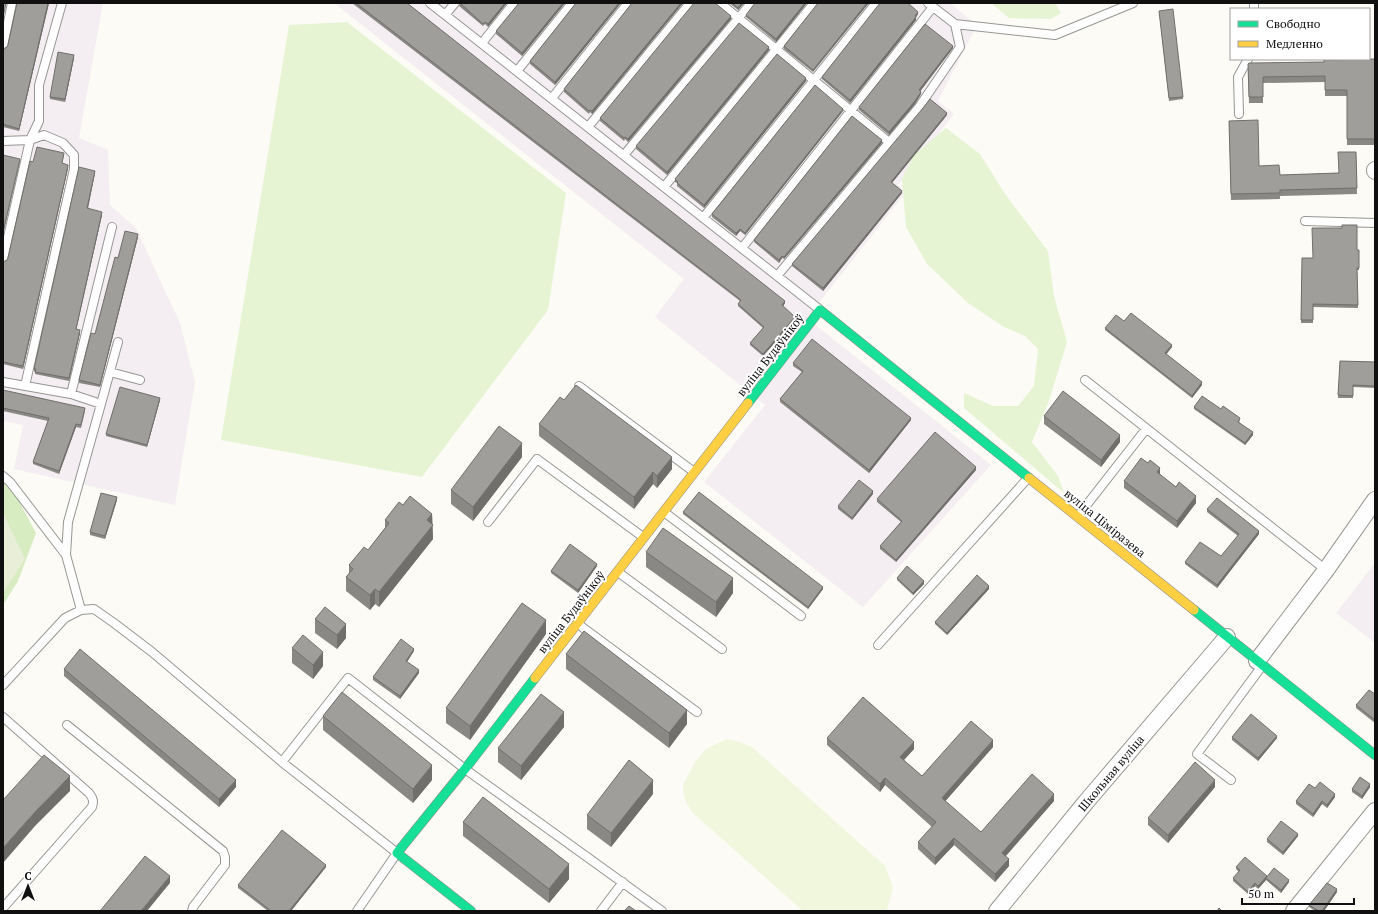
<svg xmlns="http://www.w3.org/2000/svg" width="1378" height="914" font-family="'PT Serif',serif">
	<rect width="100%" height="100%" fill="#fcfbf5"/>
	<!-- industrial -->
	<path fill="#f4eef2" d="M 3,3 L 103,3 L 79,138 L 108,150 L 110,205 L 136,228 L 180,323 L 195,382 L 175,505 L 14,469 L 23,425 L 3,421 Z
		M 334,3 L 950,3 L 977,25 L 938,101 L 954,114 L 898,185 L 906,192 L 807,318 L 991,465 L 863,607 L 704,482 L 765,405 L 655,317 L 684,279 Z
		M 1375,563 L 1375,643 L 1336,613 Z"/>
	<!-- green -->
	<path fill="#e6f4d3" d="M 991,3 L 1055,3 L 1061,13 L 1051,19 L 1009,18 Z
		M 347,22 L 566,193 L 548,310 L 422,477 L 221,440 L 289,25 Z
		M 946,128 L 980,154 L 1005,194 L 1048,251 L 1054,296 L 1067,342 L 1049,401 L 1032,442 L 1058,476 L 1064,493 L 964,408 L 964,393 L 993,406 L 1018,406 L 1034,386 L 1038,349 L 1025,336 L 1004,327 L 968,303 L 927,264 L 906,227 L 902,179 L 914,155 Z"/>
	<!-- forest -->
	<path fill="#d7ecc0" d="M 3,477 L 6,477 L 36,533 L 18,581 L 3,605 Z"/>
	<!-- cemetery -->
	<path fill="#e9eed8" d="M 3,513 L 25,559 L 3,593 Z"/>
	<!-- pitch -->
	<path fill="#f0f7dd" d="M 727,739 L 740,742 L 753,748 L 885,866 L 893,888 L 887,909 L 885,911 L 803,911 L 692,812 L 685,800 L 683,785 L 695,762 L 706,749 Z"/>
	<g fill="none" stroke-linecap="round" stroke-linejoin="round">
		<!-- lane casing -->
		<g stroke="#969693" stroke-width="10">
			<path id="lane" d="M 430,3 L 819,309
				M 720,3 L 889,142
				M 1254,9 L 1254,3
				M 445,15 L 455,3
				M 955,24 L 1055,35 L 1133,3
				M 482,43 L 514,3
				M 3,46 L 12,3
				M 517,71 L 572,3
				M 552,98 L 628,3
				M 1239,114 L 1238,77 L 1248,59
				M 588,127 L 690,3
				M 3,141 L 30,140 L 44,135 L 63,143 L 74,155 L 74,169 L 25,386
				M 624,155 L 751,3
				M 664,187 L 814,3
				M 703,218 L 876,3
				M 1305,221 L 1375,223
				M 742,248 L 933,7
				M 3,259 L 30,140 L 39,121 L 39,85 L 62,3
				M 777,276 L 919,107 L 960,47 L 955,24 L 928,3
				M 110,372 L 140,380
				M 1085,380 L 1326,570
				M 3,382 L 71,394 L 101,404 L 68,522 L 66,555 L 81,610
				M 579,386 L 694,472
				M 71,394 L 112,227
				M 101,404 L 118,342
				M 3,476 L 10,482 L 66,555
				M 664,512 L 801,616
				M 1078,516 L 1146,429
				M 488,522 L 537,459 L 643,537
				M 618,572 L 722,649
				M 578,624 L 697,712
				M 878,645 L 1028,478
				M 3,685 L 65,618 L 81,610 L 94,609 L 114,623 L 152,652 L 282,762 L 397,853 L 357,911
				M 3,717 L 89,793 C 93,798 94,801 92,807 L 3,908
				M 67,725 L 223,851 L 225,857 L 225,865 L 193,907 L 192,911
				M 282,762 L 348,678 L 465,769 L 662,911
				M 1231,780 L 1197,754 L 1262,666
				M 601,911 L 623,882"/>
		</g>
		<!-- street casing -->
		<g stroke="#969693" stroke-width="18">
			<path id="street" d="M 1375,170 L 1375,171
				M 1257,661 L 1326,570 L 1375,500
				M 997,911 L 1086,802 L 1227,637
				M 1294,911 L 1375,811"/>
		</g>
		<!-- fast casing -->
		<g stroke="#8d8c8a" stroke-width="10">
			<path id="fast" d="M 748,403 L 820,310 L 1029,478
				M 1194,610 L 1375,755
				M 471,911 L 397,853 L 465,769 L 535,678"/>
		</g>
		<!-- slow casing -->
		<g stroke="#8d8c8a" stroke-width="10">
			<path id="slow" d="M 1029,478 L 1194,610
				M 535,678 L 748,403"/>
		</g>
		<!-- lane -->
		<use href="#lane" stroke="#fffefe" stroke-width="8"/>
		<!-- street -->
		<use href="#street" stroke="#fffefe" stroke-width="16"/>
		<!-- fast -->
		<use href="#fast" stroke="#16e098" stroke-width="9"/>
		<!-- slow -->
		<use href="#slow" stroke="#ffcf43" stroke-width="9"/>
	</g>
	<!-- wall -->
	<path fill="#8a8884" d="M 49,3 L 19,131 L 3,127 L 3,49 L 7,47 Z
		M 352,3 L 407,3 L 785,303 L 783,306 L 795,320 L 763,356 L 750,345 L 750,343 L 763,328 L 738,306 L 738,304 L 740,301 Z
		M 460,3 L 507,3 L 488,27 L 485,24 L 483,26 L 459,6 Z
		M 565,3 L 522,56 L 496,34 L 496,31 Z
		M 576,3 L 621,3 L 555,85 L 530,64 L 530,61 Z
		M 632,3 L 683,3 L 592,114 L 590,112 L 589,114 L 564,92 L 564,89 Z
		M 729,3 L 744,3 L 738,10 Z
		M 807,3 L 776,42 L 746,17 L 746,15 Z
		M 694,4 L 731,19 L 628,142 L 625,139 L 624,141 L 600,121 L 600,118 Z
		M 818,4 L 813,72 L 784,49 L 784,46 Z
		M 880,4 L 918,14 L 916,17 L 916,20 L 850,103 L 822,79 L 822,77 Z
		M 1159,11 L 1183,97 L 1183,99 L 1169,101 Z
		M 953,48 L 920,91 L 921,94 L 915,104 L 889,135 L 859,110 L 859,107 Z
		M 769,50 L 667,175 L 636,149 L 636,146 Z
		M 74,58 L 65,102 L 50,99 L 50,97 Z
		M 1375,59 L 1375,145 L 1347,145 L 1347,96 L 1325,96 L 1325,82 L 1263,83 L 1263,103 L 1249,103 L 1248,64 L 1324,62 Z
		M 806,81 L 704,208 L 677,186 L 677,183 L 675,182 L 675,179 Z
		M 843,111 L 745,235 L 740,231 L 736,236 L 712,217 L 712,214 Z
		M 947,115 L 892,183 L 902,193 L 823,291 L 792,266 L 792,264 Z
		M 1229,121 L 1259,166 L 1280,175 L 1338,173 L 1356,152 L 1357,194 L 1280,196 L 1280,199 L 1231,200 Z
		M 882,143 L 784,259 L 782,258 L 779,263 L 754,242 L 754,240 Z
		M 64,155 L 62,163 L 68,168 L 23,369 L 3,364 L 3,262 L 7,260 L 8,258 L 33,162 Z
		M 95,173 L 88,209 L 102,215 L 76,329 L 80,333 L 69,381 L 35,374 L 35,372 L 34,371 L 34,369 Z
		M 1342,228 L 1357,250 L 1359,250 L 1359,270 L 1357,270 L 1358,308 L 1313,307 L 1313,323 L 1301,323 L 1302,258 L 1313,258 Z
		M 138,237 L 100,387 L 79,383 L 79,380 L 95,334 L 118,258 Z
		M 1124,321 L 1172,347 L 1166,354 L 1202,385 L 1192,398 L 1105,330 L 1105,328 Z
		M 1340,361 L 1375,362 L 1375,388 L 1353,387 L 1353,398 L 1338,398 Z
		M 793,363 L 911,420 L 869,473 L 780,402 L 780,399 L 802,372 L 793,366 Z
		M 3,390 L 85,411 L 81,428 L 76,427 L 59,474 L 33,464 L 33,462 L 48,421 L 3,411 Z
		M 160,400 L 147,447 L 106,436 L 106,434 Z
		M 564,400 L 672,469 L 657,488 L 653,484 L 634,509 L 539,436 L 539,424 Z
		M 1194,407 L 1221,409 L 1240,420 L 1239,422 L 1253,435 L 1245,445 L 1194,409 Z
		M 1044,416 L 1120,442 L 1101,467 L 1044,424 Z
		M 522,457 L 473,521 L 451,504 L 451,490 Z
		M 976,470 L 896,562 L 880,549 L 880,546 L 901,522 L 877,502 L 877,499 Z
		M 1160,475 L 1196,503 L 1177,528 L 1124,488 L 1124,481 Z
		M 873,494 L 852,520 L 838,509 L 838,506 Z
		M 117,500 L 105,539 L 90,535 L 90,532 Z
		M 403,505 L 432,514 L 433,539 L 379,607 L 375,604 L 370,610 L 346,591 L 346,577 L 349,574 L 349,565 L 368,550 L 385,528 L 385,520 Z
		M 1207,509 L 1259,534 L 1217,588 L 1185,564 L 1185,562 L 1221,556 L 1238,536 L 1207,512 Z
		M 683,512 L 823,589 L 808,609 L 683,514 Z
		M 646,552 L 733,593 L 716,617 L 646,567 Z
		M 597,566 L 578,593 L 551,573 L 551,571 Z
		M 897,578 L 924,584 L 913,595 L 897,580 Z
		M 989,589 L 947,635 L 935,624 L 935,622 Z
		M 315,619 L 346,638 L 337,649 L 315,633 Z
		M 546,634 L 470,740 L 446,723 L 446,708 Z
		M 292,648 L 323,666 L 313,679 L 292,663 Z
		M 414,651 L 407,662 L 419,673 L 400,699 L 373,680 L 373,677 Z
		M 566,654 L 687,724 L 669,748 L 566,669 Z
		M 64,669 L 236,787 L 219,807 L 64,676 Z
		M 1375,694 L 1375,723 L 1356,708 L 1356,705 Z
		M 323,716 L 432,780 L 413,803 L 323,730 Z
		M 564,727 L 521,780 L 498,762 L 498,748 Z
		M 1232,737 L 1277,738 L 1258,761 L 1232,740 Z
		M 827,738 L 914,749 L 904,760 L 922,776 L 993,747 L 945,801 L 981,832 L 1054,801 L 1006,856 L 1009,866 L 995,882 L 954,845 L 935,865 L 918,849 L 918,842 L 932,827 L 885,785 L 880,792 L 827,745 Z
		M 1215,787 L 1168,843 L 1148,825 L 1148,818 Z
		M 1370,787 L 1362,799 L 1352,792 L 1352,789 Z
		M 1315,788 L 1335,797 L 1327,808 L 1322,804 L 1313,817 L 1296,804 L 1296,801 Z
		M 653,794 L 611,847 L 587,829 L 587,815 Z
		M 463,822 L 569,879 L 549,903 L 463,836 Z
		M 1298,836 L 1283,855 L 1267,842 L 1267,839 Z
		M 326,867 L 291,911 L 268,911 L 238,888 L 238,885 Z
		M 1236,867 L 1267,876 L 1289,882 L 1281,893 L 1266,880 L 1258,889 L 1255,886 L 1248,894 L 1233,881 L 1233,878 L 1239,872 L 1236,869 Z
		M 1337,892 L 1324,911 L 1315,911 L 1309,907 L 1309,905 Z"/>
	<!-- shaded-wall -->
	<path fill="#706f6c" d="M 48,3 L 49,3 L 19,131 L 19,129 Z
		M 505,3 L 507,3 L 488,27 L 488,24 Z
		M 563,3 L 565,3 L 522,56 L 522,53 Z
		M 619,3 L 621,3 L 555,85 L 555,82 Z
		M 681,3 L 683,3 L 592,114 L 592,111 Z
		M 742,3 L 744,3 L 738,10 L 738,8 Z
		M 805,3 L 807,3 L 776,42 L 776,39 Z
		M 867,3 L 869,3 L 813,72 L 813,70 Z
		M 918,12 L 918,14 L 915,19 L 915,16 Z
		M 731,16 L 731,19 L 628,142 L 628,139 Z
		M 916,17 L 916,20 L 850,103 L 850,100 Z
		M 953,46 L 953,48 L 919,93 L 919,90 Z
		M 769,47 L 769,50 L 667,175 L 667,172 Z
		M 74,55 L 74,58 L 65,102 L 65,99 Z
		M 806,78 L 806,81 L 704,208 L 704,205 Z
		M 921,92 L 921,94 L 915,104 L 889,135 L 889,132 Z
		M 843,109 L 843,111 L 745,235 L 745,233 Z
		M 947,113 L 947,115 L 891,184 L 891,182 Z
		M 882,140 L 882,143 L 784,259 L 784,257 Z
		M 20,159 L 20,161 L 3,234 L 3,232 Z
		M 68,166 L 68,168 L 23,369 L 23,366 Z
		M 95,171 L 95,173 L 87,211 L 87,208 Z
		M 902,191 L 902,193 L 823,291 L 823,288 Z
		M 102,212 L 102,215 L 76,331 L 76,329 Z
		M 740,229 L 740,231 L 736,236 L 736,233 Z
		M 138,234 L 138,237 L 100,387 L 100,385 Z
		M 782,256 L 782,258 L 779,263 L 779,260 Z
		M 785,301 L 785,303 L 782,308 L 782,305 Z
		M 795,317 L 795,320 L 763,356 L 763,354 Z
		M 80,330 L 80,333 L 69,381 L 69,378 Z
		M 1172,345 L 1172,347 L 1165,356 L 1165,353 Z
		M 1202,382 L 1202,385 L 1192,398 L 1192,396 Z
		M 160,398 L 160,400 L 147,447 L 147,445 Z
		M 911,418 L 911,420 L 869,473 L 869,470 Z
		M 76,424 L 76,427 L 59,474 L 59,471 Z
		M 1253,432 L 1253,435 L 1245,445 L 1245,443 Z
		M 1120,435 L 1120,442 L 1101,467 L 1101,460 Z
		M 522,443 L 522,457 L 473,521 L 473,507 Z
		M 672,457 L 672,469 L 657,488 L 657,476 Z
		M 976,467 L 976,470 L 896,562 L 896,560 Z
		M 1160,468 L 1160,476 L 1157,472 Z
		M 653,472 L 653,484 L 634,509 L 634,497 Z
		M 873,491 L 873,494 L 852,520 L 852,518 Z
		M 1196,496 L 1196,503 L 1177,528 L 1177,521 Z
		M 117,497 L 117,500 L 105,539 L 105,536 Z
		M 432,514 L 433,539 L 379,607 L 379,592 L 427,520 Z
		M 1259,531 L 1259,534 L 1217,588 L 1217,585 Z
		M 597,564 L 597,566 L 578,593 L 578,590 Z
		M 733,578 L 733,593 L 716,617 L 716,602 Z
		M 924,581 L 924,584 L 913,595 L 913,593 Z
		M 989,586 L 989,589 L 947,635 L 947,633 Z
		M 823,587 L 823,589 L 808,609 L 808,607 Z
		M 375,589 L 375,604 L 370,610 L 370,595 Z
		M 546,620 L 546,634 L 470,740 L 470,726 Z
		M 346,624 L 346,638 L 337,649 L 337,635 Z
		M 414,649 L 414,651 L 406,663 L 406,661 Z
		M 323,652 L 323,666 L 313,679 L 313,665 Z
		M 419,670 L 419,673 L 400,699 L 400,696 Z
		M 687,710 L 687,724 L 669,748 L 669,733 Z
		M 564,712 L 564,727 L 521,780 L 521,766 Z
		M 1277,736 L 1277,738 L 1258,761 L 1258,758 Z
		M 993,740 L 993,747 L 942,805 L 942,798 Z
		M 914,742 L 914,749 L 900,764 L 900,757 Z
		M 432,765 L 432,780 L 413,803 L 413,789 Z
		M 70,776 L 70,791 L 35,826 L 3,863 L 3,848 L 35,812 Z
		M 885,778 L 885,785 L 880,792 L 880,784 Z
		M 236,780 L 236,787 L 219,807 L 219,799 Z
		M 653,780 L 653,794 L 611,847 L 611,833 Z
		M 1215,780 L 1215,787 L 1168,843 L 1168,835 Z
		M 1370,784 L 1370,787 L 1362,799 L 1362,796 Z
		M 1054,794 L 1054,801 L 1002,860 L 1002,853 Z
		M 1335,794 L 1335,797 L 1327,808 L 1327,805 Z
		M 1322,801 L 1322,804 L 1313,817 L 1313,814 Z
		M 1298,834 L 1298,836 L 1283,855 L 1283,852 Z
		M 954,838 L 954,845 L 935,865 L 935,858 Z
		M 1009,859 L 1009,866 L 995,882 L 995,874 Z
		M 569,864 L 569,879 L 549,903 L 549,889 Z
		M 326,865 L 326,867 L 291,911 L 289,911 Z
		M 170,876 L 170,883 L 147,911 L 141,911 Z
		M 1267,876 L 1266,878 L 1266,880 L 1258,889 L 1258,886 Z
		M 1289,880 L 1289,882 L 1281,893 L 1281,890 Z
		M 1255,883 L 1255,886 L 1248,894 L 1248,892 Z
		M 1337,889 L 1337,892 L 1324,911 L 1322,911 Z"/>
	<!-- building -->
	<path fill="#a09e9a" stroke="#706f6c" d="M 3,3 L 6,3 L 3,17 Z
		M 17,3 L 48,3 L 19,129 L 3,124 L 3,49 L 7,47 L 8,45 Z
		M 356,3 L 407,3 L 785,301 L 782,305 L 795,317 L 763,354 L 750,343 L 764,327 L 738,304 L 741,300 Z
		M 460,3 L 505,3 L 488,24 L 485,22 L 483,24 Z
		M 519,3 L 563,3 L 522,53 L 496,31 Z
		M 576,3 L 619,3 L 555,82 L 530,61 Z
		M 632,3 L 681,3 L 592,111 L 590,110 L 589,111 L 564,89 Z
		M 694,3 L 715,3 L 731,16 L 628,139 L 625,137 L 624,138 L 600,118 Z
		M 732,3 L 742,3 L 738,8 Z
		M 755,3 L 805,3 L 776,39 L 746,15 Z
		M 818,3 L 867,3 L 813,70 L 784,46 Z
		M 880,3 L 908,3 L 918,12 L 915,16 L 916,17 L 850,100 L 822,77 Z
		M 1173,9 L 1183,97 L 1169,98 L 1159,11 Z
		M 739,23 L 769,47 L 667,172 L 636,146 Z
		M 925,24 L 953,46 L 919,90 L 921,92 L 915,101 L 889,132 L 859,107 Z
		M 58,52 L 74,55 L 65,99 L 50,97 Z
		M 777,54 L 806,78 L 704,205 L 677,183 L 678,182 L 675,179 Z
		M 1375,59 L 1375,139 L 1347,139 L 1347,90 L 1325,90 L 1325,76 L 1263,77 L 1263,97 L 1249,97 L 1248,64 L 1249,63 L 1324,62 L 1324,60 Z
		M 815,85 L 843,109 L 745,233 L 740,229 L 736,233 L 712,214 Z
		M 930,99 L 947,113 L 891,182 L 902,191 L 823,288 L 792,264 L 923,108 Z
		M 852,116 L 882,140 L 784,257 L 782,256 L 779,260 L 754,240 Z
		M 1258,120 L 1259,166 L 1279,165 L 1280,175 L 1339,173 L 1338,152 L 1356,152 L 1357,188 L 1280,190 L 1280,193 L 1231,194 L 1229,121 Z
		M 37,147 L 64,153 L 62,163 L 68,165 L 68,166 L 23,366 L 3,362 L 3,262 L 7,260 L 8,258 L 30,161 L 33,162 Z
		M 3,155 L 20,159 L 3,232 Z
		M 79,167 L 95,171 L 87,208 L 102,212 L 76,329 L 80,330 L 69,378 L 35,372 L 36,369 L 34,369 Z
		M 1342,225 L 1357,225 L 1357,250 L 1359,250 L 1359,268 L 1357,268 L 1358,305 L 1313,304 L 1313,320 L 1301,320 L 1302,258 L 1313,258 L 1312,228 L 1342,228 Z
		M 125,231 L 138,234 L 100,385 L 79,380 L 91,333 L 95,334 L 115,257 L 118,258 Z
		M 1131,313 L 1172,345 L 1165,353 L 1202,382 L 1192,396 L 1105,328 L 1116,315 L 1124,321 Z
		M 812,339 L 911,418 L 869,470 L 780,399 L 803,371 L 793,363 Z
		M 1340,361 L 1375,362 L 1375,386 L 1353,385 L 1353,396 L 1338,395 Z
		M 576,385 L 672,457 L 657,476 L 653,472 L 634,497 L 539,424 L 560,397 L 564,400 Z
		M 120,387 L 160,398 L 147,445 L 106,434 Z
		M 3,390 L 85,408 L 81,425 L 76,424 L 59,471 L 33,462 L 49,418 L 3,408 Z
		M 1063,391 L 1120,435 L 1101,460 L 1044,416 Z
		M 1202,396 L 1221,409 L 1223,406 L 1240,418 L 1238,422 L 1253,432 L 1245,443 L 1194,407 Z
		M 499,426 L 522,443 L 473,507 L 451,490 Z
		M 935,432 L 976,467 L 896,560 L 880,546 L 902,521 L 877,499 Z
		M 1141,458 L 1148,463 L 1150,460 L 1160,468 L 1157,472 L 1176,487 L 1179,482 L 1196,496 L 1177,521 L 1124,481 Z
		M 859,480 L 873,491 L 852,518 L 838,506 Z
		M 699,492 L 823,587 L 808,607 L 683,512 Z
		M 101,493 L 117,497 L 105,536 L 90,532 Z
		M 410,496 L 432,514 L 427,520 L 433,525 L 379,592 L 375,589 L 370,595 L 346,577 L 353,569 L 349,565 L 364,547 L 368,550 L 389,523 L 385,520 L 399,502 L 403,505 Z
		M 1217,498 L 1259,531 L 1217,585 L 1185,562 L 1200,542 L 1221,556 L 1239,534 L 1207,509 Z
		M 663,528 L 733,578 L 716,602 L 646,552 Z
		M 570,544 L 597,564 L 578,590 L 551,571 Z
		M 907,566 L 924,581 L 913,593 L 897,578 Z
		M 977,575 L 989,586 L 947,633 L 935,622 Z
		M 522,603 L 546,620 L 470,726 L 446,708 Z
		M 325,607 L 346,624 L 337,635 L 315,619 Z
		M 584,631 L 687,710 L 669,733 L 566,654 Z
		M 303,635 L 323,652 L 313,665 L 292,648 Z
		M 401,639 L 414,649 L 406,661 L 419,670 L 400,696 L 373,677 Z
		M 80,649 L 236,780 L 219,799 L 64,669 Z
		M 1369,690 L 1375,694 L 1375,720 L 1356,705 Z
		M 342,692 L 432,765 L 413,789 L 323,716 Z
		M 541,694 L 564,712 L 521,766 L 498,748 Z
		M 863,697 L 914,742 L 900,757 L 922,776 L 971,721 L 993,740 L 942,798 L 981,832 L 1032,774 L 1054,794 L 1002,853 L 1009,859 L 995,874 L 954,838 L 935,858 L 918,842 L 936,822 L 885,778 L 880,784 L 827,738 Z
		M 1251,714 L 1277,736 L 1258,758 L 1232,737 Z
		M 44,755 L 70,776 L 35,812 L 3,848 L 3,800 Z
		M 629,760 L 653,780 L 611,833 L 587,815 Z
		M 1195,762 L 1215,780 L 1168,835 L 1148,818 Z
		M 1360,777 L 1370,784 L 1362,796 L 1352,789 Z
		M 1320,782 L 1335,794 L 1327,805 L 1322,801 L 1313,814 L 1296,801 L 1309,784 L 1315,788 Z
		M 483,797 L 569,864 L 549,889 L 463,822 Z
		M 1281,821 L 1298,834 L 1283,852 L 1267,839 Z
		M 282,830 L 326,865 L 289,911 L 271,911 L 238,885 Z
		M 145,856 L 170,876 L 141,911 L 100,911 Z
		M 1245,857 L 1267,876 L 1258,886 L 1255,883 L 1248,892 L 1233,878 L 1240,870 L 1236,867 Z
		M 1274,868 L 1289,880 L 1281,890 L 1266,878 Z
		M 1327,883 L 1337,889 L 1322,911 L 1319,911 L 1309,905 Z
		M 629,906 L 636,911 L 624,911 Z
		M 1219,908 L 1222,911 L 1217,911 Z"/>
	<g text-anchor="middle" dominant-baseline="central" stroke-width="4" stroke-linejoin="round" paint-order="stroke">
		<!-- street labels -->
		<g font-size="12" fill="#101010" stroke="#fff">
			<text transform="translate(770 355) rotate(-52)">вуліца Будаўнікоў</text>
			<text transform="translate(1105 523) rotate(39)">вуліца Ціміразева</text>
			<text transform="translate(571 612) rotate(-52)">вуліца Будаўнікоў</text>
			<text transform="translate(1111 773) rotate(-50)">Школьная вуліца</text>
		</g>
	</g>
	<!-- border -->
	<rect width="1378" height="914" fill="none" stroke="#101010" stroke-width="8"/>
	<!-- legend -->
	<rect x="1230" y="8" width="140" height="52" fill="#ffffff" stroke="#9f9f9f"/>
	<rect x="1238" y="21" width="20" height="6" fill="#16e098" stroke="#9f9f9f"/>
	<text x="1266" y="28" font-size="12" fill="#101010">Свободно</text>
	<rect x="1238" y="41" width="20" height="6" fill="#ffcf43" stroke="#9f9f9f"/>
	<text x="1266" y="48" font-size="12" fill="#101010">Медленно</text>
	<!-- north arrow -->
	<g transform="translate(28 886)" stroke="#ffffff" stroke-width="3" paint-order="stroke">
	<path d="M0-3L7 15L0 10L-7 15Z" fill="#101010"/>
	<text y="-6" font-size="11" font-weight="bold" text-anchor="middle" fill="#101010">С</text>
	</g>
	<!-- scale -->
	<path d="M1242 898v6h112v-6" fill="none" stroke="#101010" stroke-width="2"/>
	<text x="1248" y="898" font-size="12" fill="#101010" stroke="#ffffff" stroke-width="3" paint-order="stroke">50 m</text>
</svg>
